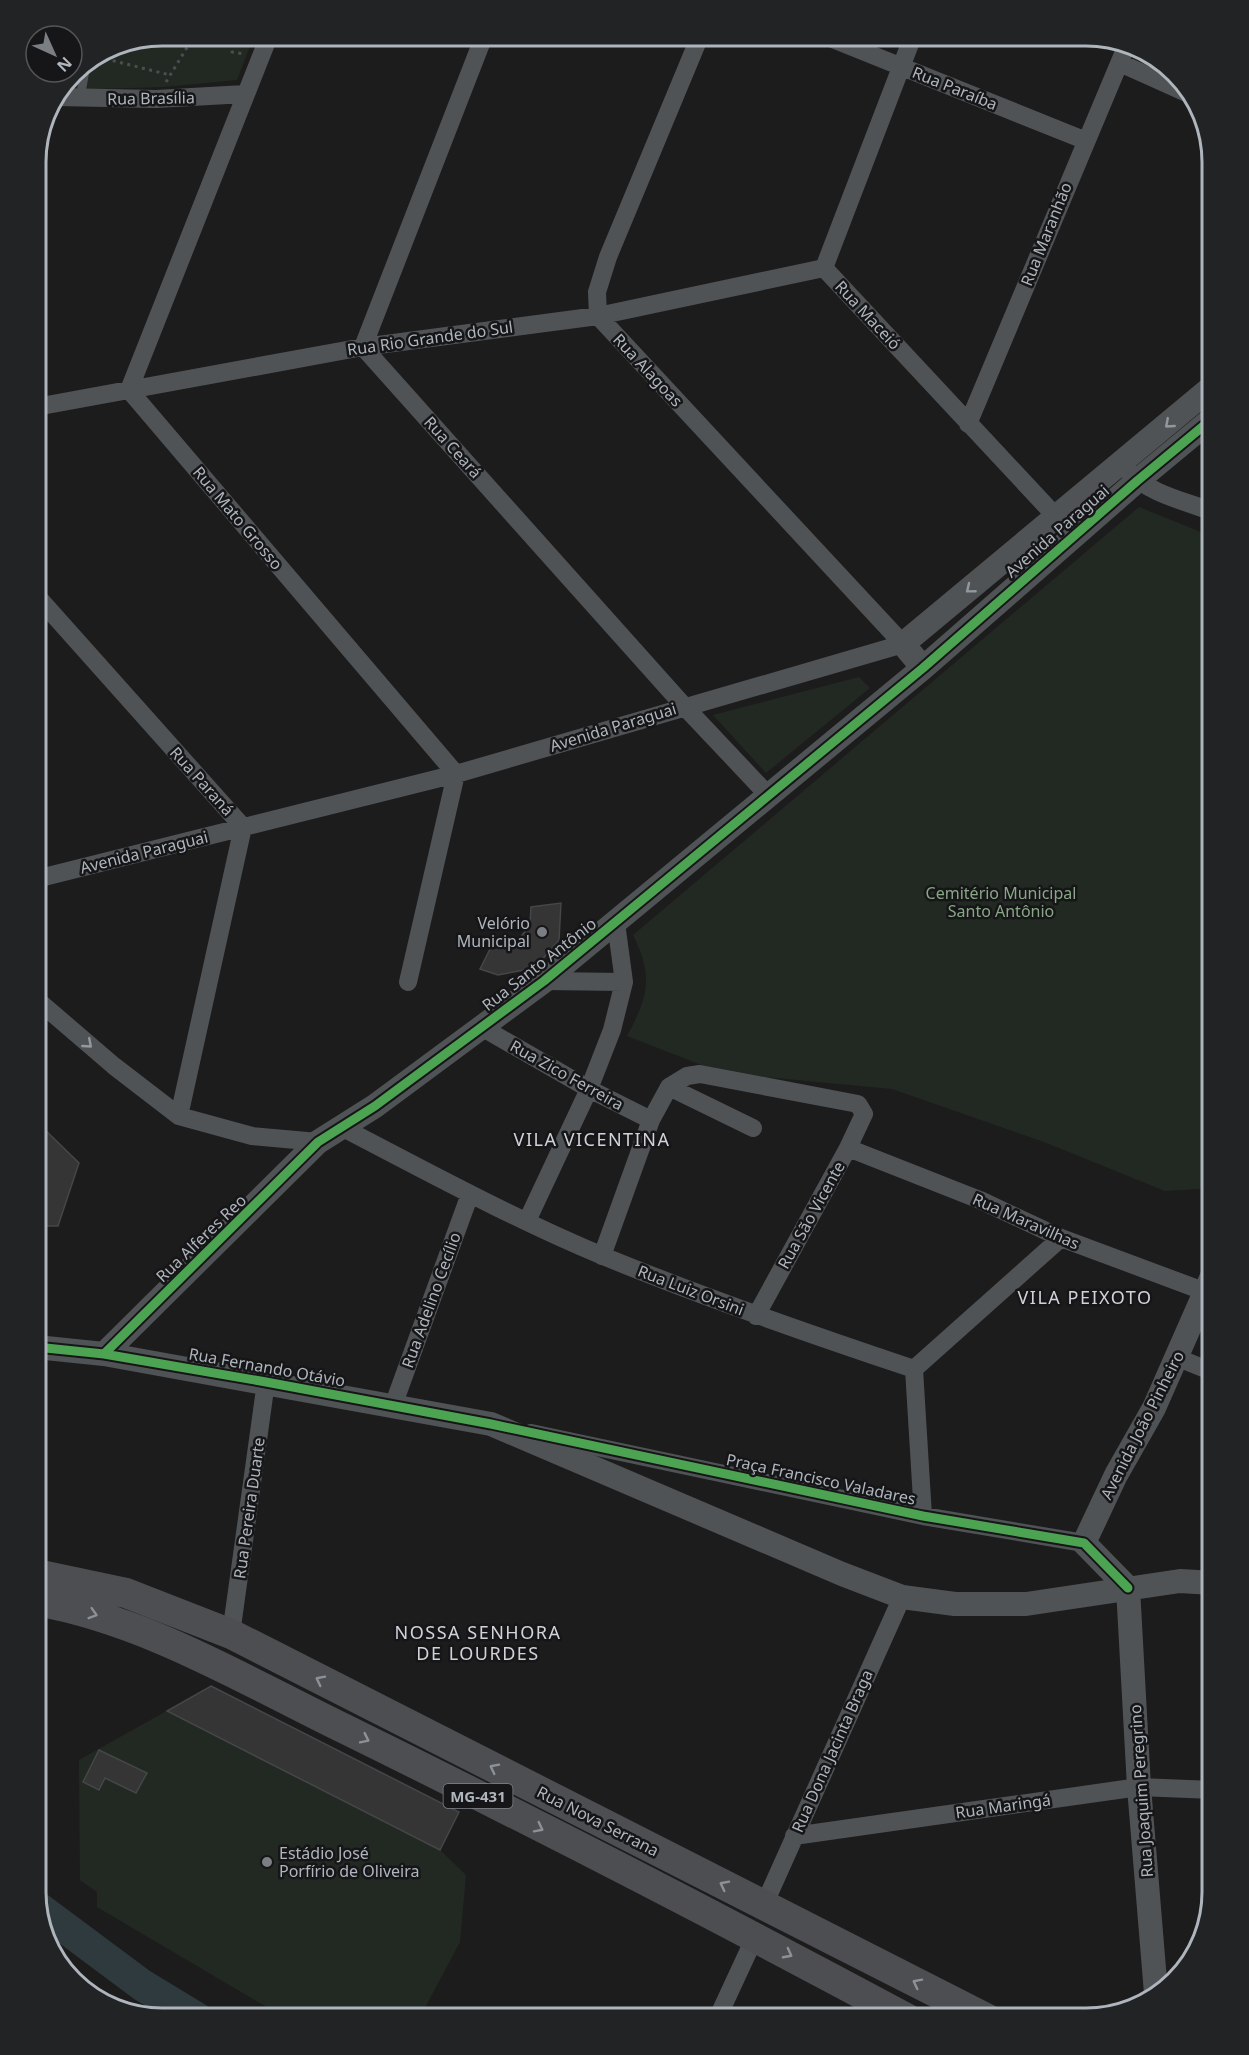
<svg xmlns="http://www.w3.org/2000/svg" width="1249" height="2055" font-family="'Noto Sans',sans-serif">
	<rect width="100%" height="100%" fill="#1c1c1c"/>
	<!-- green -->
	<path fill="#222922" d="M 162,36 L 254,36 L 237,80 L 163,87 L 62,90 C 88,51 118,45 162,36 Z
		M 1139,507 L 1213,537 L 1213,1188 L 1165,1191 L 1044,1142 L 892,1089 L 722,1073 L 627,1036 C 648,997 654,977 633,935 Z
		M 859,677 L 870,688 L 766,773 L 713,715 Z
		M 211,1686 L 440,1850 L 466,1875 L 460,1942 L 419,2019 L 287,2019 L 97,1907 L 97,1892 L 80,1880 L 79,1760 Z"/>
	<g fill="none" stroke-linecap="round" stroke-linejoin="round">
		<!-- river -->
		<path stroke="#2f3a3e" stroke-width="32" d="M 40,1909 L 142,1985 L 198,2019"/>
	</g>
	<!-- building -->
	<path fill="#353536" stroke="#444648" stroke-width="1.5" d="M 561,903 L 559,940 L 535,968 L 498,975 L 480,969 L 493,943 L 502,945 L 519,939 L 530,925 L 531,907 Z
		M 36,1121 L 79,1163 L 58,1226 L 36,1226 Z
		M 211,1686 L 459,1812 L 440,1850 L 167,1711 Z
		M 99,1750 L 147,1773 L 136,1793 L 105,1778 L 99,1790 L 83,1782 Z"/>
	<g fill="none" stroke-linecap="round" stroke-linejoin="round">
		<!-- path -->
		<path stroke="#4c4d50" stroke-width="3" stroke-dasharray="3 4.5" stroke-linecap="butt" d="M 234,36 L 232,52 L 244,54
			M 117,45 L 114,61 L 170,75
			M 166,82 L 194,36"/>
		<!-- service -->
		<path stroke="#505355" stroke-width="9" d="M 80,99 L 86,64"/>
		<!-- minor -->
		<path stroke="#505355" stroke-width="18" d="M 269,36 L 129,390 L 456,774 L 408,982
			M 484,36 L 363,347 L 684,706 L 768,795
			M 825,36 L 1084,140
			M 913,36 L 824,268 L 1075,537
			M 1120,63 L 1189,94
			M 57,97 L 156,99 L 245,94
			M 36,407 L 363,347 L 598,316 L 824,268
			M 968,424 L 1126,47
			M 1129,472 C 1150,494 1185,501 1213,512
			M 36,595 L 243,827 L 179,1116
			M 36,879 L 456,774 L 903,644 L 598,316 L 597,292 L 608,257 L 700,36
			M 544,981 L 624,982
			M 36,999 L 114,1066 L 179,1116 L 252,1136 L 318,1142
			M 483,1028 L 589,1089 L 651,1120
			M 669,1087 L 753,1128
			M 343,1128 C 428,1172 514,1219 603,1256 C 705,1298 809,1334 914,1369
			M 848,1148 L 980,1200 L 1061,1238 L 1206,1292
			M 527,1221 L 589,1089 L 612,1030 L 624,982 L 616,923
			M 602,1256 L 651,1120 L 669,1087 L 687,1076 L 700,1074 L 858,1104 L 864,1114 L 848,1148 L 756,1316
			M 1178,1358 L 1213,1372
			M 914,1369 L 1061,1238
			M 914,1369 L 923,1516
			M 393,1406 L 470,1194
			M 531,1433 L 923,1516 L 1084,1543
			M 231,1634 L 266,1382
			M 794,1836 L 1139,1787 L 1213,1790
			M 764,1905 L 902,1597
			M 717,2019 L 755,1937"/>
		<!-- tertiary -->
		<path stroke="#505355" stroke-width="24" d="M 923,668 L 903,644 L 1213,386
			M 36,1347 L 104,1354 L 491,1424 L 842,1574 L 902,1597 L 955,1604 L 1026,1604 L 1180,1581 L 1213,1583
			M 104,1354 L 318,1142 L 375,1106 L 544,981 L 923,668 L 1137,481 L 1213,418
			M 1128,1588 L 1139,1787 L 1156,1993
			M 1128,1588 L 1084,1543 L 1116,1475 L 1154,1408 L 1213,1274"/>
		<!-- primary -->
		<path stroke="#4d4e51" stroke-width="30" d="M 36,1574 L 126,1593 L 231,1634 L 988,2019
			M 36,1601 C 146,1620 246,1681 345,1729 C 534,1822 722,1919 908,2019"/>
		<!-- cycleway casing -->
		<g stroke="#161618" stroke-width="13">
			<path id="cycleway" d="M 36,1347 L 104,1354 L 266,1382 L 491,1424 L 923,1516 L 1084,1543 L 1128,1588
				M 104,1354 L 318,1142 L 375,1106 L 544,981 L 923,668 L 1137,481 L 1213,418"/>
		</g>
		<!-- cycleway -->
		<use href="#cycleway" stroke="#4ca352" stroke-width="9"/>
	</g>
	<!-- one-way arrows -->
	<defs><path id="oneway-chevron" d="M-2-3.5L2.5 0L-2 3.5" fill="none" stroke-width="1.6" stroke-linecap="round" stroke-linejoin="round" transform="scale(1.5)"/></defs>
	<g stroke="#92989d">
		<use href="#oneway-chevron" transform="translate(1169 424) rotate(139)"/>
		<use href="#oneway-chevron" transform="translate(970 589) rotate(141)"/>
		<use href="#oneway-chevron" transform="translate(88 1044) rotate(41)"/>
	</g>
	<g stroke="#8c9197">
		<use href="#oneway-chevron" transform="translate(93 1614) rotate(17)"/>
		<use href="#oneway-chevron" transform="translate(320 1680) rotate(-153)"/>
		<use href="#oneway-chevron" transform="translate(365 1739) rotate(26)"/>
		<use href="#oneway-chevron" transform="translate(494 1768) rotate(-153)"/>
		<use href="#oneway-chevron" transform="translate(539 1828) rotate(27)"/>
		<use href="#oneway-chevron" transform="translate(724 1885) rotate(-153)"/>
		<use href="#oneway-chevron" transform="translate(788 1954) rotate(28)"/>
		<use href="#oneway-chevron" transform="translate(917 1983) rotate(-153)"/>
	</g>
	<!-- markers -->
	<g fill="#7b7f84" stroke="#161618" stroke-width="2">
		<circle cx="542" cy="932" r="6"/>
		<circle cx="267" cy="1862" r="6"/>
	</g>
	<g text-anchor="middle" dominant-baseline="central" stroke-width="5" stroke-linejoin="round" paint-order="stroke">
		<!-- shield labels -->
		<rect fill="#161618" stroke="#80858b" stroke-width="1.5" x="443.5" y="1784" width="69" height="24" rx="4.5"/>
		<g font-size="15" font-weight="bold" fill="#aeb5bc">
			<text x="478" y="1796">MG-431</text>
		</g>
		<!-- street labels -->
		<g font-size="16" fill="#aeb5bc" stroke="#161618">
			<text transform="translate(955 88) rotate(22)">Rua Paraíba</text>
			<text transform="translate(151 98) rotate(-1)">Rua Brasília</text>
			<text transform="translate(1046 234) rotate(-68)">Rua Maranhão</text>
			<text transform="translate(868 315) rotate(47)">Rua Maceió</text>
			<text transform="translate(430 338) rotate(-8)">Rua Rio Grande do Sul</text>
			<text transform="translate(648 370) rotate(47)">Rua Alagoas</text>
			<text transform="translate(453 447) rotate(48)">Rua Ceará</text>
			<text transform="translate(238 518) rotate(50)">Rua Mato Grosso</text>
			<text transform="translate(1057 531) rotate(-41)">Avenida Paraguai</text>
			<text transform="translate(613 727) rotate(-17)">Avenida Paraguai</text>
			<text transform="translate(202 781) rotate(48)">Rua Paraná</text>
			<text transform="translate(144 852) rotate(-14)">Avenida Paraguai</text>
			<text transform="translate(539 964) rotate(-38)">Rua Santo Antônio</text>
			<text transform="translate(567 1075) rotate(29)">Rua Zico Ferreira</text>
			<text transform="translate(811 1215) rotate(-61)">Rua São Vicente</text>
			<text transform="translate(1026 1221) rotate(24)">Rua Maravilhas</text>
			<text transform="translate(201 1238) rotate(-44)">Rua Alferes Reo</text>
			<text transform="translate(691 1290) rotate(21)">Rua Luiz Orsini</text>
			<text transform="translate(431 1300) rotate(-70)">Rua Adelino Cecílio</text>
			<text transform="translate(267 1367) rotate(10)">Rua Fernando Otávio</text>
			<text transform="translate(1142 1425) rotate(-63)">Avenida João Pinheiro</text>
			<text transform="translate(821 1479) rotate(12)">Praça Francisco Valadares</text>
			<text transform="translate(249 1508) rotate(-82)">Rua Pereira Duarte</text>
			<text transform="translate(832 1751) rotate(-66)">Rua Dona Jacinta Braga</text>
			<text transform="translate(1141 1791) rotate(-94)">Rua Joaquim Peregrino</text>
			<text transform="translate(1003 1806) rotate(-8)">Rua Maringá</text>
			<text transform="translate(598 1821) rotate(27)">Rua Nova Serrana</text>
		</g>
		<!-- park labels -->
		<g font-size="16" fill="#89a686" stroke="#161618">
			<text x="1001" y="893">Cemitério Municipal<tspan x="1001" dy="18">Santo Antônio</tspan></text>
		</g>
		<!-- poi labels -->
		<g font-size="16" fill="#aeb5bc" stroke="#161618" text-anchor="end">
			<text x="530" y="923">Velório<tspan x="530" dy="18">Municipal</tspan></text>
			<text x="279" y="1853" text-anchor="start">Estádio José<tspan x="279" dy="18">Porfírio de Oliveira</tspan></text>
		</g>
		<!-- neighbourhood labels -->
		<g font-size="18" letter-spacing="1.5" fill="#cfd3d8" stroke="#161618">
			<text x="592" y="1139">VILA VICENTINA</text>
			<text x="1085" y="1297">VILA PEIXOTO</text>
			<text x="478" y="1632">NOSSA SENHORA<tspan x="478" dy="21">DE LOURDES</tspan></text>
		</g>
	</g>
	<!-- crop -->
	<path d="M0 0H1249V2055H0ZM162 46H1086A116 116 0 0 1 1202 162V1892A116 116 0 0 1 1086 2008H162A116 116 0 0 1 46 1892V162A116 116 0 0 1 162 46Z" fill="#222325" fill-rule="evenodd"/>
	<path fill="none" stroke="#aeb5bc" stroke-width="3" d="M162 46H1086A116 116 0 0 1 1202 162V1892A116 116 0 0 1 1086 2008H162A116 116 0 0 1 46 1892V162A116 116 0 0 1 162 46Z"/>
	<!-- north arrow -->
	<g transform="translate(54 54) rotate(135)"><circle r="28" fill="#161618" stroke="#53565a" stroke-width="1.5"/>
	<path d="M0-4.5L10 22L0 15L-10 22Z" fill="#7b7f84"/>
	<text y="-9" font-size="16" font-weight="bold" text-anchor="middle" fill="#aeb5bc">N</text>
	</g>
</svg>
